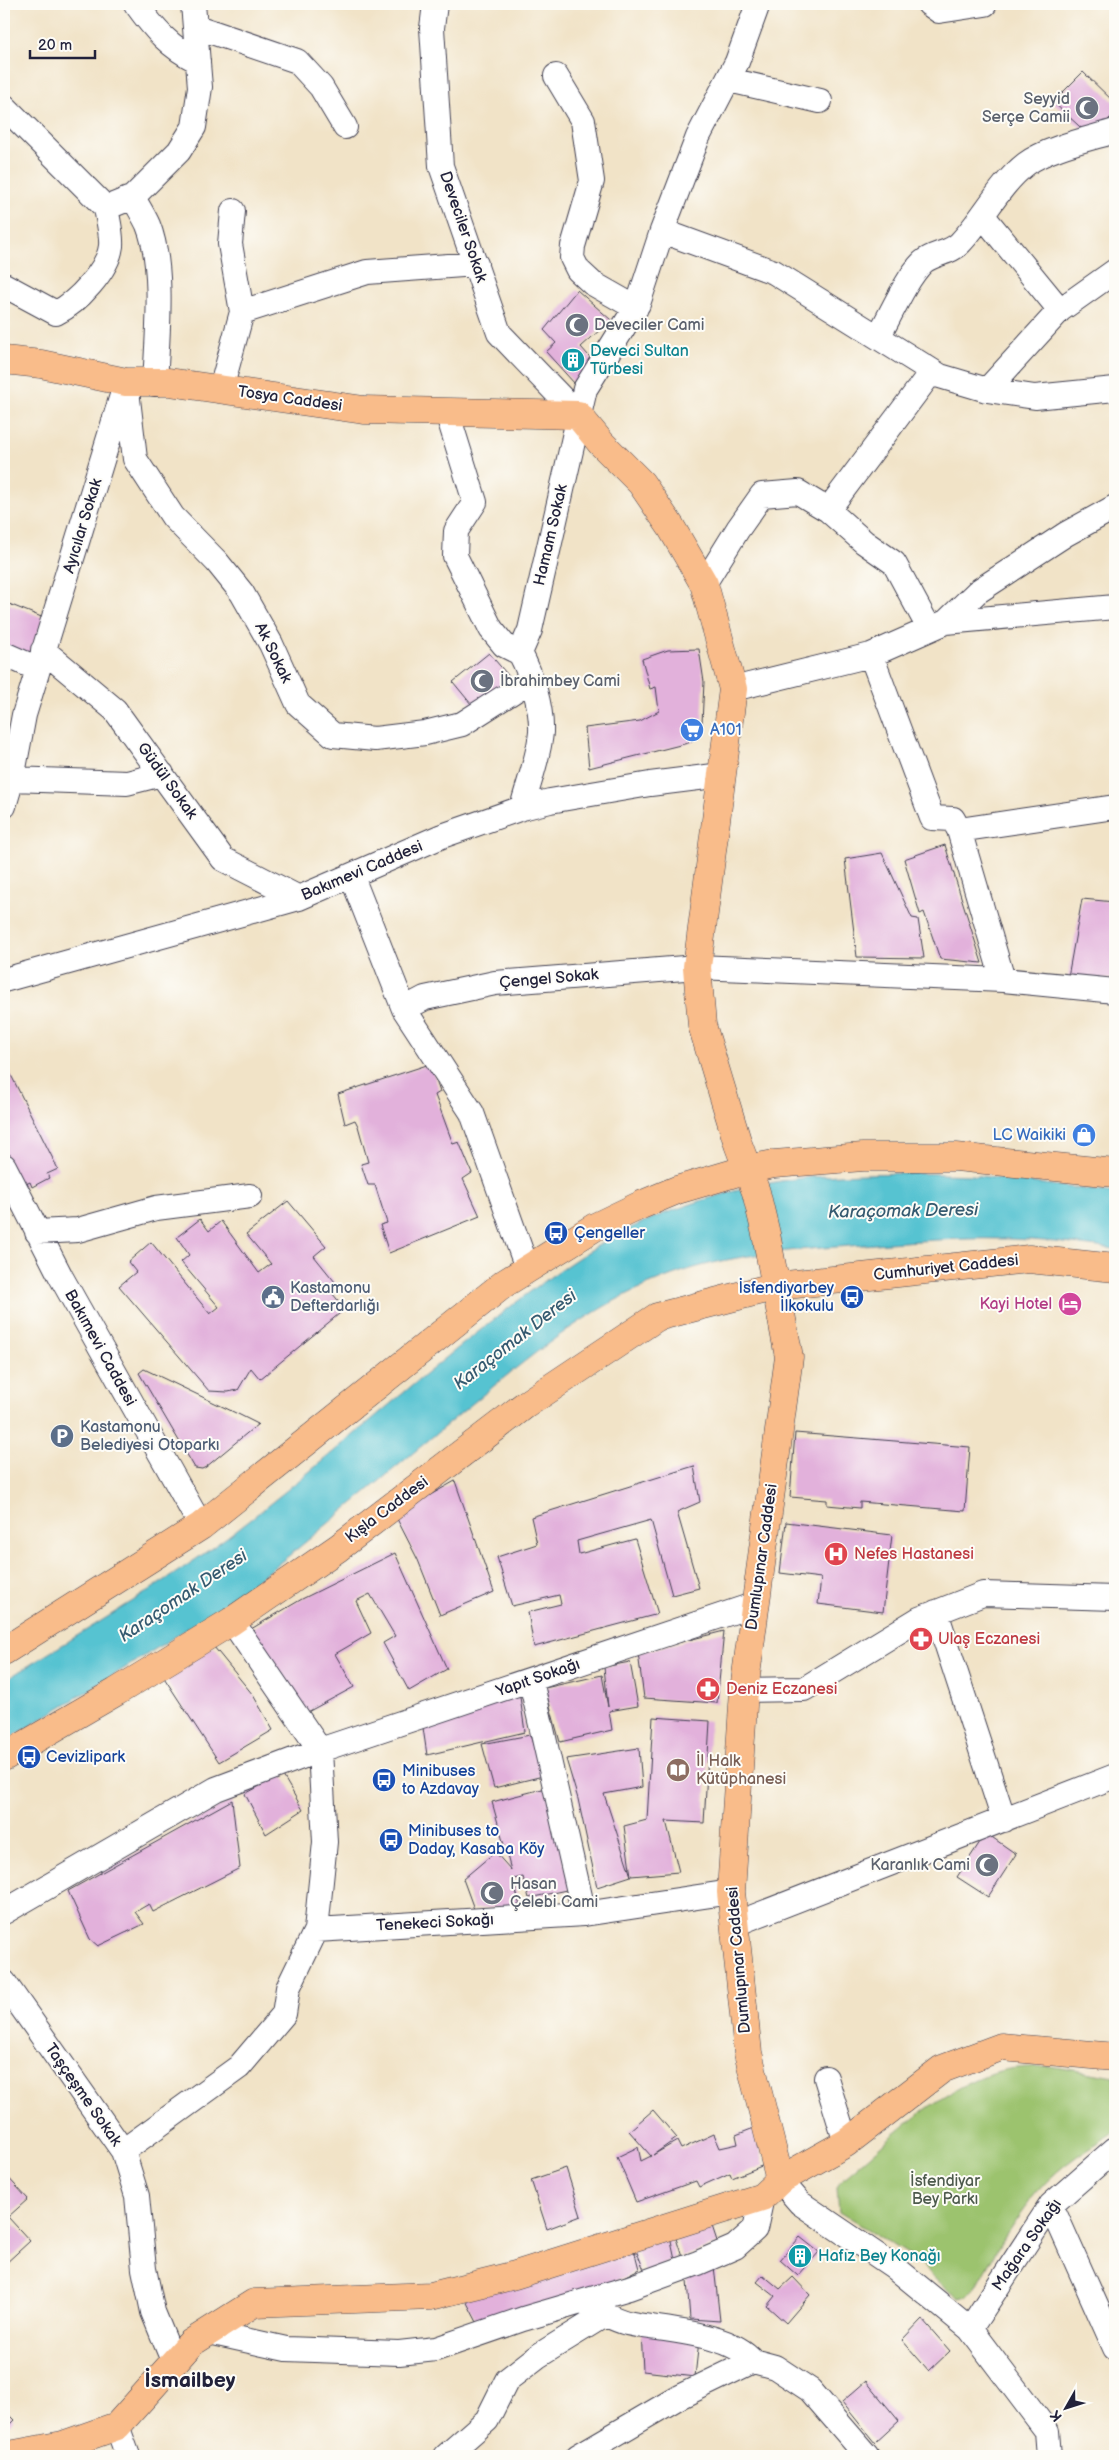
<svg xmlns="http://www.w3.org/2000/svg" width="1119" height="2460" font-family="'Balsamiq Sans',sans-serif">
	<rect width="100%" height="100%" fill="#fdfcf7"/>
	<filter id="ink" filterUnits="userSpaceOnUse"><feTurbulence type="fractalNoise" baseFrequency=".02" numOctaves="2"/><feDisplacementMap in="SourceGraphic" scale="10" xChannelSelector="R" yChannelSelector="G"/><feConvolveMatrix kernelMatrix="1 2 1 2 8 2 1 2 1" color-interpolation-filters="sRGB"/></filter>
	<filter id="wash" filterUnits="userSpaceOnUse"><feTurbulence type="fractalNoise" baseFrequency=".0096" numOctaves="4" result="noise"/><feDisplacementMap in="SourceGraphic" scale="20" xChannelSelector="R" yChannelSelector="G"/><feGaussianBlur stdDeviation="1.12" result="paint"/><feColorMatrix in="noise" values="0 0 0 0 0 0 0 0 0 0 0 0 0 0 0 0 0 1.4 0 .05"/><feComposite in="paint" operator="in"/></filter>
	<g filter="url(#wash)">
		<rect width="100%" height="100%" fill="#f1e3c7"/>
		<!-- green -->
		<path fill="#9cc36e" stroke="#5f7254" d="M 1049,2066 L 1115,2077 L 1115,2132 C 1098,2143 1080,2153 1064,2166 C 1023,2199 1000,2244 975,2289 L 967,2296 L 959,2298 L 951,2293 L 913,2257 L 839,2212 L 837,2188 L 841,2180 C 888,2141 934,2093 993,2073 C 1010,2067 1031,2067 1049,2066 Z"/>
		<!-- water -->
		<path fill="#57c3d1" stroke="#3c7286" d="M 909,1173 L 972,1175 L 1115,1193 L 1115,1249 C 1088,1246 1060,1242 1033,1240 C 968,1236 901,1242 836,1247 C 778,1251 716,1257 662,1279 C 588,1307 528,1358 467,1408 C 408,1457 350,1506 291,1554 C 202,1625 101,1682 4,1742 L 4,1681 C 90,1627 178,1577 257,1514 C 337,1451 412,1383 492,1321 C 542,1282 594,1242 653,1218 C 694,1202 738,1188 781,1181 C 823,1174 866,1174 909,1173 Z"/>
		<g id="blocks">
			<!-- building -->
			<path fill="#e2b1db" d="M 1083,72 L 1115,103 L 1115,113 L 1091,137 L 1053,102 Z
				M 577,290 L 611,320 L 581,347 L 596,364 L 575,384 L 546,352 L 556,343 L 544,330 Z
				M 4,602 L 44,618 L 27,660 L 4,650 Z
				M 699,649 L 704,682 L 702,723 L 692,742 L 589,768 L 585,728 L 640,721 L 659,711 L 656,687 L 650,689 L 642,659 L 668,650 Z
				M 489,653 L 512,680 L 476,710 L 453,682 Z
				M 945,845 L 962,900 L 982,963 L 940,959 L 924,912 L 920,914 L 904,859 Z
				M 882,853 L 912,918 L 918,919 L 924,958 L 857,957 L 845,859 Z
				M 1082,899 L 1115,902 L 1115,979 L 1068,977 Z
				M 430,1064 L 440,1092 L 435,1095 L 453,1144 L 459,1142 L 472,1173 L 463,1179 L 480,1216 L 389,1253 L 380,1225 L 387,1223 L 375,1185 L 368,1185 L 361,1164 L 368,1162 L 358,1126 L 355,1120 L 345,1124 L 338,1094 Z
				M 8,1069 L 58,1169 L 47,1174 L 49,1178 L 32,1187 L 30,1182 L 16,1189 L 4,1166 L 4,1071 Z
				M 288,1201 L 326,1246 L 314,1256 L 335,1282 L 328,1288 L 345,1309 L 260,1379 L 251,1368 L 238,1390 L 228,1392 L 209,1391 L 119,1286 L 136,1272 L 128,1262 L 151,1242 L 210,1314 L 219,1307 L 181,1262 L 189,1255 L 177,1237 L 200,1219 L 209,1231 L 221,1221 L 259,1273 L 271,1264 L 246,1234 Z
				M 144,1369 L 240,1415 L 258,1424 L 206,1467 L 202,1469 L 195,1468 L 139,1373 Z
				M 795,1433 L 970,1447 L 965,1511 L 860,1502 L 860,1508 L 827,1505 L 827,1500 L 790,1497 Z
				M 694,1466 L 700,1502 L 677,1512 L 699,1588 L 672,1595 L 651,1520 L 577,1541 L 579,1554 L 635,1539 L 658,1614 L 534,1647 L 528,1612 L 561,1604 L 559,1595 L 512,1606 L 497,1557 L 537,1544 L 531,1517 Z
				M 455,1481 L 494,1592 L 440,1615 L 418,1560 L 395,1515 Z
				M 786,1522 L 892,1535 L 883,1612 L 818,1604 L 821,1578 L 780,1573 Z
				M 395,1553 L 447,1669 L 409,1691 L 383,1643 L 395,1636 L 370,1594 L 356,1601 L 371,1633 L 335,1654 L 354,1687 L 302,1715 L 251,1629 L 302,1599 Z
				M 724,1631 L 717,1703 L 644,1698 L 638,1653 Z
				M 214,1647 L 253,1695 L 273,1730 L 219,1762 L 161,1673 Z
				M 630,1662 L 638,1706 L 609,1711 L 612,1730 L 560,1742 L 545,1688 L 602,1675 L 608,1707 L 604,1667 Z
				M 519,1690 L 525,1732 L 427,1755 L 422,1721 Z
				M 653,1717 L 710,1721 L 704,1823 L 666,1821 L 679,1872 L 631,1876 L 624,1826 L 647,1820 Z
				M 530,1735 L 543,1776 L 494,1788 L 482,1744 Z
				M 639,1748 L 642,1787 L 604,1794 L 631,1876 L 597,1887 L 578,1799 L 566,1759 Z
				M 282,1774 L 303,1810 L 266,1834 L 245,1794 Z
				M 546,1788 L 571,1889 L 529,1898 L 523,1877 L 513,1879 L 520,1906 L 474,1909 L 463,1879 L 495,1852 L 511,1870 L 492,1802 Z
				M 232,1800 L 240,1868 L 153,1912 L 149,1904 L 135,1912 L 144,1924 L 98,1946 L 90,1939 L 68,1891 Z
				M 986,1833 L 1016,1854 L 988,1897 L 957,1877 Z
				M 653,2110 L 677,2138 L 653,2155 L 677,2141 L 681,2149 L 714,2134 L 720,2148 L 738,2144 L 736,2135 L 754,2128 L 764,2165 L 732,2178 L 730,2173 L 699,2187 L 696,2181 L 636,2202 L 617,2157 L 638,2147 L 641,2161 L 651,2156 L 629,2131 Z
				M 566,2168 L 581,2216 L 547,2229 L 531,2180 Z
				M 4,2173 L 28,2199 L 8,2217 L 30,2241 L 4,2265 Z
				M 709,2217 L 718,2244 L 682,2257 L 673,2229 Z
				M 668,2227 L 675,2259 L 645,2272 L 631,2238 Z
				M 800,2237 L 819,2252 L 798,2276 L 780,2260 Z
				M 631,2238 L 639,2269 L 598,2290 L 479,2326 L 463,2295 Z
				M 714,2266 L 720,2321 L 690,2319 L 686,2268 Z
				M 763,2275 L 780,2289 L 793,2277 L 810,2295 L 786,2323 L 767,2306 L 775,2296 L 757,2282 Z
				M 922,2319 L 950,2351 L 929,2371 L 902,2340 Z
				M 641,2329 L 699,2340 L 695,2377 L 643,2371 Z
				M 866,2381 L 899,2421 L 875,2443 L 842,2402 Z
				M 4,2410 L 14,2420 L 4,2430 Z"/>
		</g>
	</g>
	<g filter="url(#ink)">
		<use href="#blocks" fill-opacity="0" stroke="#413f50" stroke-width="1"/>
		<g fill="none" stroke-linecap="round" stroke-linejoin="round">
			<!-- minor casing -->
			<g stroke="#413f50" stroke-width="26">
				<path id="minor" d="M 136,4 C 154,29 170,48 198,61
					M 435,4 L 432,28 L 441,166 L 499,333 L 578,415
					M 929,4 L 939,11 L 985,4
					M 197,27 L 297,61 L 321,87 L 345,127
					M 556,76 L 583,121 L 592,181 L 573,246 L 572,258 L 578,270 L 592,283 L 636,308
					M 729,80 L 820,101
					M 4,106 L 106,208 L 133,197 L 179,151 L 194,127 L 200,87 L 193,4
					M 133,197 C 138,207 144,216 148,225 C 165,267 157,339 155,384
					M 983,216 L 1060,310
					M 662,231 L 774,272 L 940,376 L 987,390 L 1060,310 L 1115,271
					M 4,285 L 56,313 C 77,303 108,270 111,246 C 112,234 108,220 106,208
					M 242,312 L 367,272 L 476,264
					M 878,337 C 891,315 905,280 923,262 C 934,253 951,253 960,243 C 984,218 999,185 1026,164 C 1047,148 1089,139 1115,131
					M 126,382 L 135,459 L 173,517 L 217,562 L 242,593 L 271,644 L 298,704 L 333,735 L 375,739 L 425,733 L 462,724 L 531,680
					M 221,389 L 242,312 L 230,244 L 233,211
					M 987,390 L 1035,397 L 1115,389
					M 447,412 L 475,502 L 456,531 L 455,556 L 491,629 L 504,645 L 520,653 C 532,676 542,707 541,732 C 539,757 528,784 522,808
					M 828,510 L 932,371
					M 704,584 L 738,529 L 762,495 L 798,492 L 828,510 L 864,542 L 894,563 L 929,628
					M 946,622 L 977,592 L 1066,534 L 1115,507
					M 43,650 L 115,710 L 223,859 L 299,898
					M 520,653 L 530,630 L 585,389 L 638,304 L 662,231 L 698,137 L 737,62 L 758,4
					M 4,654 L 38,669
					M 871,655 L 932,818 L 953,819 L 959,830 L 1003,980
					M 733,689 L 871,655 L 946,622 L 1115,607
					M 12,779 L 127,783 L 162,774
					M 4,806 L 12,779 L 24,715 L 123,392
					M 959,830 L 1115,807
					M 352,877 L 404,1009 L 472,1113 L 527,1268
					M 4,980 L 299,898 L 442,836 L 522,808 L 550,801 L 650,784 L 722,775
					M 404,1009 L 425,998 L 495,983 L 697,967 L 1003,980 L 1115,991
					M 4,1166 L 61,1277 L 201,1526
					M 37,1232 L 78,1230 L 156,1208 L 250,1196
					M 936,1612 L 1004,1820
					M 531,1681 L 584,1914
					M 744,1690 L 804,1689 L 919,1619 L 983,1594 L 1115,1598
					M 4,1912 L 216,1789 L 320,1750 L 756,1604
					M 735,1924 L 1115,1776
					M 316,1930 L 584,1914 L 731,1892
					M 4,1982 L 123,2151 L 137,2196 L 144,2269 L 153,2312 L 174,2363
					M 826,2078 L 846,2143
					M 123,2151 L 239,2067 L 284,2014 L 288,1988 L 316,1930 L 325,1842 L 320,1750 L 232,1621
					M 780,2180 L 800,2203 L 893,2266 L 970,2329 L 1047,2431 L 1049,2456
					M 1051,2205 L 1115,2348
					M 591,2308 C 603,2313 615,2320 627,2323 C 663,2331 729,2332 753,2361
					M 970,2329 L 1051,2205 L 1115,2149
					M 209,2332 L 286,2349 L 399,2353 L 436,2349 L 523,2319 L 629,2288 L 698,2263 L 735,2247 L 755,2229 L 762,2197
					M 117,2426 L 128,2456
					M 446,2456 L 487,2420 L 507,2380 L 538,2356 L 606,2314
					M 578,2456 L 679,2397 L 753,2361 L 775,2367 L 810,2390 L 867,2456"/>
			</g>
			<!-- major casing -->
			<g stroke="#413f50" stroke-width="29">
				<path id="major" d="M 4,360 L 41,364 L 126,382 L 169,382 L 364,410 L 578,415 L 601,443 L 641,483 L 671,527 L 704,584 L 733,689 L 697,967 L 702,1025 L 738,1144 L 756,1192 L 766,1234 L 789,1357 L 744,1690 L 731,1892 L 748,2053 L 780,2180
					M 4,1651 L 201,1526 L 505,1283 L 595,1227 L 641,1205 L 677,1190 L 748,1169 L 774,1164 L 863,1157 L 956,1157 L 1115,1173
					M 4,1757 L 116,1692 L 232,1621 L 338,1548 L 525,1405 L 657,1317 L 777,1286 L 1029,1259 L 1115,1268
					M 4,2456 L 63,2445 L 117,2426 L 191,2343 L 254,2303 L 431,2296 L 515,2275 L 762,2197 L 780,2180 L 846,2143 L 942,2069 L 1001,2047 L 1115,2057"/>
			</g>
			<!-- minor -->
			<use href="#minor" stroke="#fff" stroke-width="24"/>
			<!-- major -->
			<use href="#major" stroke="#f9bc8a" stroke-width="28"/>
		</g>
	</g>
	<!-- icons -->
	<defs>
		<g id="mosque-disc" transform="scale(1.25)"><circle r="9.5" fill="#6b7280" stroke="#fdfcf7"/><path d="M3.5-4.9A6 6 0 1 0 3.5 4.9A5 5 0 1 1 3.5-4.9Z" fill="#fff"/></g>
		<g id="building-disc" transform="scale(1.25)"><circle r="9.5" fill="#0f9aa8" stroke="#fdfcf7"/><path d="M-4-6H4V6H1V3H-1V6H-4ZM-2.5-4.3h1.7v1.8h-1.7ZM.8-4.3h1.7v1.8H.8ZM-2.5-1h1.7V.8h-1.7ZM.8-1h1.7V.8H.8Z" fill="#fff"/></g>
		<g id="supermarket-disc" transform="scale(1.25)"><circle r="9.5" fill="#3f7fe0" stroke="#fdfcf7"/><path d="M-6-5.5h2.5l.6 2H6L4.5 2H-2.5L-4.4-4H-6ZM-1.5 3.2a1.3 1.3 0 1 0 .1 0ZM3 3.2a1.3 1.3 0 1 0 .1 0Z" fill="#fff"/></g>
		<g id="shop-disc" transform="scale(1.25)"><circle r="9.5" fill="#3f7fe0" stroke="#fdfcf7"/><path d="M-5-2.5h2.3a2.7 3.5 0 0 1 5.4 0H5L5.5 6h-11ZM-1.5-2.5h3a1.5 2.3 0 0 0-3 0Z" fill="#fff"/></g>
		<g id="bus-disc" transform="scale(1.25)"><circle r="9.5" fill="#1a4fb4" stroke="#fdfcf7"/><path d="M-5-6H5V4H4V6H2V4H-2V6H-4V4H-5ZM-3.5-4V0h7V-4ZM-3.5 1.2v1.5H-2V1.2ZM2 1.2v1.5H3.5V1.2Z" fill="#fff"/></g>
		<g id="civic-disc" transform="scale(1.25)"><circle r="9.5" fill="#5c6f8a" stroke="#fdfcf7"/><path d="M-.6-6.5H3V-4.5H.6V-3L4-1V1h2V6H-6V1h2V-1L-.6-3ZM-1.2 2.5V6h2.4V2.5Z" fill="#fff"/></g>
		<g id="hotel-disc" transform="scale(1.25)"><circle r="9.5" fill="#d1479c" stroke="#fdfcf7"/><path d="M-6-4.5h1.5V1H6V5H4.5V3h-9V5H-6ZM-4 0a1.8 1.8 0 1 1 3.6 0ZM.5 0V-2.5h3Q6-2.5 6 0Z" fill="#fff"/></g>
		<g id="parking-disc" transform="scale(1.25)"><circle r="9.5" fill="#5c6f8a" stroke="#fdfcf7"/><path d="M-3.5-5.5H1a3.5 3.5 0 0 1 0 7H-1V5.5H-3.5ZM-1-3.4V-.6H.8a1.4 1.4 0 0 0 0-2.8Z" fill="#fff"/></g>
		<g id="hospital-disc" transform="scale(1.25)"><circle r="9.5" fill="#e0444e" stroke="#fdfcf7"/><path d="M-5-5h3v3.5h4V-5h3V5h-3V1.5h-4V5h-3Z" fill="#fff"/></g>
		<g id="pharmacy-disc" transform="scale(1.25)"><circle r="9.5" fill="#e0444e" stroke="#fdfcf7"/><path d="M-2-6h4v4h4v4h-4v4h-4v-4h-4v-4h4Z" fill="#fff"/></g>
		<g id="library-disc" transform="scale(1.25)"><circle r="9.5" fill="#8d6e63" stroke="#fdfcf7"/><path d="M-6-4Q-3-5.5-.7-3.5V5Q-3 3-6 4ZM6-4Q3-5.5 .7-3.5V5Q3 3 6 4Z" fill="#fff"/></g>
	</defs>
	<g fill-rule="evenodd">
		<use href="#mosque-disc" x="1087" y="108"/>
		<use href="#mosque-disc" x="577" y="325"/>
		<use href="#building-disc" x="573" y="360"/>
		<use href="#mosque-disc" x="482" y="681"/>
		<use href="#supermarket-disc" x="692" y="730"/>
		<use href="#shop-disc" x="1084" y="1135"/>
		<use href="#bus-disc" x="556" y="1233"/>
		<use href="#civic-disc" x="273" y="1297"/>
		<use href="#bus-disc" x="852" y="1297"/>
		<use href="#hotel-disc" x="1070" y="1304"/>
		<use href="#parking-disc" x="62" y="1436"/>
		<use href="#hospital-disc" x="836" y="1554"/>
		<use href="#pharmacy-disc" x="921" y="1639"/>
		<use href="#pharmacy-disc" x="708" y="1689"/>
		<use href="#bus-disc" x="29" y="1757"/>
		<use href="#library-disc" x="678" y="1770"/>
		<use href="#bus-disc" x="384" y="1780"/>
		<use href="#bus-disc" x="391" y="1840"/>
		<use href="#mosque-disc" x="987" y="1865"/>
		<use href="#mosque-disc" x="492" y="1893"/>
		<use href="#building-disc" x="800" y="2256"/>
	</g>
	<g text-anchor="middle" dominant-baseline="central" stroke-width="4" stroke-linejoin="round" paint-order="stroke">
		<!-- worship labels -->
		<g font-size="16" fill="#5b616d" stroke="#fdfcf7" text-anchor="start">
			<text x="1070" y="99" text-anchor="end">Seyyid<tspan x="1070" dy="18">Serçe Camii</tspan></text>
			<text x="594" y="325">Deveciler Cami</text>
			<text x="500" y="681">İbrahimbey Cami</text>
			<text x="970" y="1865" text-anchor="end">Karanlık Cami</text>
			<text x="510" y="1884">Hasan<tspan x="510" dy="18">Çelebi Cami</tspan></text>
		</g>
		<!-- street labels -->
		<g font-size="16" fill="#22223b" stroke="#fdfcf7">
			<text transform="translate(463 227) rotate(71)">Deveciler Sokak</text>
			<text transform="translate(290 399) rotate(8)">Tosya Caddesi</text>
			<text transform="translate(83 526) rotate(-73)">Ayıcılar Sokak</text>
			<text transform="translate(551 535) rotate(-77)">Hamam Sokak</text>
			<text transform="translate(273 653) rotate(64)">Ak Sokak</text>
			<text transform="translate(167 781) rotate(54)">Güdül Sokak</text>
			<text transform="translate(362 871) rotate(-23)">Bakımevi Caddesi</text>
			<text transform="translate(549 979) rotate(-5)">Çengel Sokak</text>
			<text transform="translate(946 1268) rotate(-6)">Cumhuriyet Caddesi</text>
			<text transform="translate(100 1348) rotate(61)">Bakımevi Caddesi</text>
			<text transform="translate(387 1510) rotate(-37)">Kışla Caddesi</text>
			<text transform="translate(762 1557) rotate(-82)">Dumlupınar Caddesi</text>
			<text transform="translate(538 1678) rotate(-19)">Yapıt Sokağı</text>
			<text transform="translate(435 1923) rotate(-3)">Tenekeci Sokağı</text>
			<text transform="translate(739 1960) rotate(-95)">Dumlupınar Caddesi</text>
			<text transform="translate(83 2095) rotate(55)">Taşçeşme Sokak</text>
			<text transform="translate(1027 2245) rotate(-55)">Mağara Sokağı</text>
		</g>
		<!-- culture labels -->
		<g font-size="16" fill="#0d838f" stroke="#fdfcf7" text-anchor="start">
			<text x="590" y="351">Deveci Sultan<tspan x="590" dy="18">Türbesi</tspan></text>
			<text x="818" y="2256">Hafız Bey Konağı</text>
		</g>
		<!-- shop labels -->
		<g font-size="16" fill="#366cbe" stroke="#fdfcf7" text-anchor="start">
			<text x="710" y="730">A101</text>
			<text x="1066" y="1135" text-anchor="end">LC Waikiki</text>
		</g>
		<!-- transit labels -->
		<g font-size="16" fill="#164399" stroke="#fdfcf7" text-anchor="start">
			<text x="574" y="1233">Çengeller</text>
			<text x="834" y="1288" text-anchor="end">İsfendiyarbey<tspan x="834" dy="18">İlkokulu</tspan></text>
			<text x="46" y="1757">Cevizlipark</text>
			<text x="402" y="1771">Minibuses<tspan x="402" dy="18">to Azdavay</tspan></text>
			<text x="408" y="1831">Minibuses to<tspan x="408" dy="18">Daday, Kasaba Köy</tspan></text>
		</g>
		<!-- service labels -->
		<g font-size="16" fill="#4e5e75" stroke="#fdfcf7" text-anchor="start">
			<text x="290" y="1288">Kastamonu<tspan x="290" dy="18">Defterdarlığı</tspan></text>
			<text x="80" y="1427">Kastamonu<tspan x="80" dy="18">Belediyesi Otoparkı</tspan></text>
		</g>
		<!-- hotel labels -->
		<g font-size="16" fill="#b23c85" stroke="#fdfcf7" text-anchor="end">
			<text x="1052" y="1304">Kayi Hotel</text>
		</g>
		<!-- health labels -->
		<g font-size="16" fill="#be3a42" stroke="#fdfcf7" text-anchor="start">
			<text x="854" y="1554">Nefes Hastanesi</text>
			<text x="938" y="1639">Ulaş Eczanesi</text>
			<text x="726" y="1689">Deniz Eczanesi</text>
		</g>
		<!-- education labels -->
		<g font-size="16" fill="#785e54" stroke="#fdfcf7" text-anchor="start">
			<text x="696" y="1761">İl Halk<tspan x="696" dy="18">Kütüphanesi</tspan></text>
		</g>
		<!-- park labels -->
		<g font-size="16" fill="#4d5a4d" stroke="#fdfcf7">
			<text x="945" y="2181">İsfendiyar<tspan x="945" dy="18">Bey Parkı</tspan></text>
		</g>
		<!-- water labels -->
		<g font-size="18" font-style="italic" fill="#355a70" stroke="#fdfcf7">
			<text transform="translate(903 1211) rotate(-1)">Karaçomak Deresi</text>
			<text transform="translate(515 1340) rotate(-38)">Karaçomak Deresi</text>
			<text transform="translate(183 1596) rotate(-34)">Karaçomak Deresi</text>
		</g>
		<!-- district labels -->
		<g font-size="21" font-weight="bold" fill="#22223b" stroke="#fdfcf7">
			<text x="190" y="2380">İsmailbey</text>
		</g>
	</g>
	<!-- margin -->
	<rect width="1119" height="2460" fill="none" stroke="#fdfcf7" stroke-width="20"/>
	<!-- north arrow -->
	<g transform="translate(1066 2408) rotate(231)" stroke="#fdfcf7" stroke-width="4" paint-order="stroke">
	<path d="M0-4L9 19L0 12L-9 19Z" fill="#22223b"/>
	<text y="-8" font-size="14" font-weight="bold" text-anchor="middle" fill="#22223b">K</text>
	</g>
	<!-- scale -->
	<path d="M30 50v8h65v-8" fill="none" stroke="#22223b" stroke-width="2.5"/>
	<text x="38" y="50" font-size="15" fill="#22223b" stroke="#fdfcf7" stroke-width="4" paint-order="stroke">20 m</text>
</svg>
